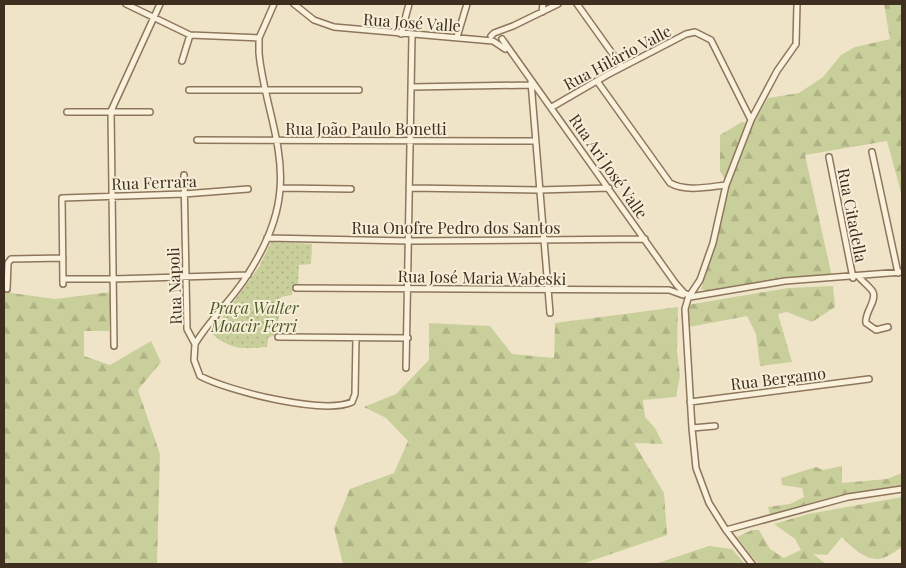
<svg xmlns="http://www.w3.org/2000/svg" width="906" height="568" font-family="'Playfair Display',serif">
	<defs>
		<pattern id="forest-firs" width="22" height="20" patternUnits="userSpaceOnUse" patternTransform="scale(1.25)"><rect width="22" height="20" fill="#c9cf9b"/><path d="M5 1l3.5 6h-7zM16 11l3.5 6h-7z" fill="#aeb285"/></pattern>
		<pattern id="park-dots" width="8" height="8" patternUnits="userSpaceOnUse" patternTransform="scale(1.25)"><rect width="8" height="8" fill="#c9cf9b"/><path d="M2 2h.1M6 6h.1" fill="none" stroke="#aeb285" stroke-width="1.8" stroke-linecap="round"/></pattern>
	</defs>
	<rect width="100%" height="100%" fill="#f0e4c8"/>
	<!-- forest -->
	<path fill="url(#forest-firs)" d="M 884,4 L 902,4 L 902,196 L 887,141 L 805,155 L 832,277 L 791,278 L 707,291 L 701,289 L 717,239 L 728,185 L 720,171 L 720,135 L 742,122 L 753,124 L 768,98 L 799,93 L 823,77 L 841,55 L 855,47 L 890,39 Z
		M 833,286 L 835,307 L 812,322 L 787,312 L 778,314 L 792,362 L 760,366 L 756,334 L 747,316 L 689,327 L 687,305 L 788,288 Z
		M 4,292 L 55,299 L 111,292 L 109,331 L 84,331 L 84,356 L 110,365 L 151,341 L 161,362 L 138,390 L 160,454 L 157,564 L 4,564 Z
		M 678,307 L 677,351 L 680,376 L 676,397 L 643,400 L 645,417 L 655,428 L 663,444 L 634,443 L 664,493 L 667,535 L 582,564 L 343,564 L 334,528 L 350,489 L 394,473 L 408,441 L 386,418 L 364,407 L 396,394 L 429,360 L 429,323 L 490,326 L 512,354 L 554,358 L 555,323 Z
		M 842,466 L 842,483 L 887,479 L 902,473 L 902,487 L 845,494 L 770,515 L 768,507 L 790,504 L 804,497 L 802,488 L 782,485 L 781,478 L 816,467 L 823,470 Z
		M 902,497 L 902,551 L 901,548 C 895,551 889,556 883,558 C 868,563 851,547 842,537 L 827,555 L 813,554 L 826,564 L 758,564 L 737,537 L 752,530 L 759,530 L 770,549 L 784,558 L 801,550 L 795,539 L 774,524 L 808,514 Z
		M 709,546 L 732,549 L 745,564 L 655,564 Z"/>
	<!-- park -->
	<path fill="url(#park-dots)" d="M 271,242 L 312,244 L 311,264 L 299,265 L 298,286 L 292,287 L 292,295 L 281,297 L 277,334 L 268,338 L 267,347 C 242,349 230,350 211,333 L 259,267 Z"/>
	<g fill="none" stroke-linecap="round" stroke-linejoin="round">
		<!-- minor casing -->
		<g stroke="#8d765c" stroke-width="8">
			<path id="minor" d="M 126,4 L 190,35 L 259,38
				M 294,4 L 314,20 L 334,27 L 493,41 L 505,49
				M 577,4 L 622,67
				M 542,12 L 543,4
				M 401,34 L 409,4
				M 491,36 L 494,33 L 513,26 L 558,4
				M 457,37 L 467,4
				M 502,39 L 676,284 L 684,293 L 689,295 L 685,309 L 692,428 L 696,468 L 709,503 L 726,530 L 752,564
				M 182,61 L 190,35
				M 597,81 L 670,183 C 686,192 708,187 726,185
				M 531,82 L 550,313
				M 411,87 L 531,85
				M 189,90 L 359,90
				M 552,107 L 607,75 L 686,34 L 695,32 L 711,40 L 751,120
				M 67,112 L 150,112
				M 197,140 L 534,141
				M 872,152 L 898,273
				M 829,157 L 853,278
				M 184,175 L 187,329 L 195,344 L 194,360 L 200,376 C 228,391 324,415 352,402 L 355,394 L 356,338
				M 280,188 L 351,189
				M 409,188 L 539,190 L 609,188
				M 267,238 L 410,241 L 645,239
				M 859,277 C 863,282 870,287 873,292 C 877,301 864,313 866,323 L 876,330 L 888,327
				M 63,279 L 113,279 L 248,275
				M 63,284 L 62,198 L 184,194 L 248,189
				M 296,288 L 669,290 L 683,295
				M 7,289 L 8,263 L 11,259 L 63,258
				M 690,295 L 700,280 L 713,243 L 726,185 L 751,120 L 777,71 L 796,44 L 797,4
				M 690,297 L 785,281 L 902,272
				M 278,337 L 408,338
				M 195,344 C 210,319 233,299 248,274 C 264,249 278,219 280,189 C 284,144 263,98 259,53 L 259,38 L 274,4
				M 114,346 L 111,111 L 160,4
				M 406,368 L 412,35
				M 690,402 L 869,379
				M 692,428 L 715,426
				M 726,530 L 848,497 L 902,489"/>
		</g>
		<!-- minor -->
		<use href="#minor" stroke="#faf1dc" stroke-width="5"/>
	</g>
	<g text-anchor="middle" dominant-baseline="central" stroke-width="4" stroke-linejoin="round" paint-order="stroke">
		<!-- street labels -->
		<g font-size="16" fill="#3d2e20" stroke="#f7eed8">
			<text transform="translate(412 22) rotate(4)">Rua José Valle</text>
			<text transform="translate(617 57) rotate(-28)">Rua Hilário Valle</text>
			<text x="366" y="128">Rua João Paulo Bonetti</text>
			<text transform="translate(609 166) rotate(55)">Rua Ari José Valle</text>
			<text transform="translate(154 182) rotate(-2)">Rua Ferrara</text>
			<text transform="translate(853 215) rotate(79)">Rua Citadella</text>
			<text x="456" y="227">Rua Onofre Pedro dos Santos</text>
			<text transform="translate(482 277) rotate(1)">Rua José Maria Wabeski</text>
			<text transform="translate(174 286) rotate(-92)">Rua Napoli</text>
			<text transform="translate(778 378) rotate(-7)">Rua Bergamo</text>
		</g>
		<!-- park labels -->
		<g font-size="16" font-style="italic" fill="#4d5a26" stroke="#f7eed8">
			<text x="254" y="307">Praça Walter<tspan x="254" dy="18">Moacir Ferri</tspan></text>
		</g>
	</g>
	<!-- border -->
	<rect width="906" height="568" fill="none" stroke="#3d2e20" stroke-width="10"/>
</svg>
